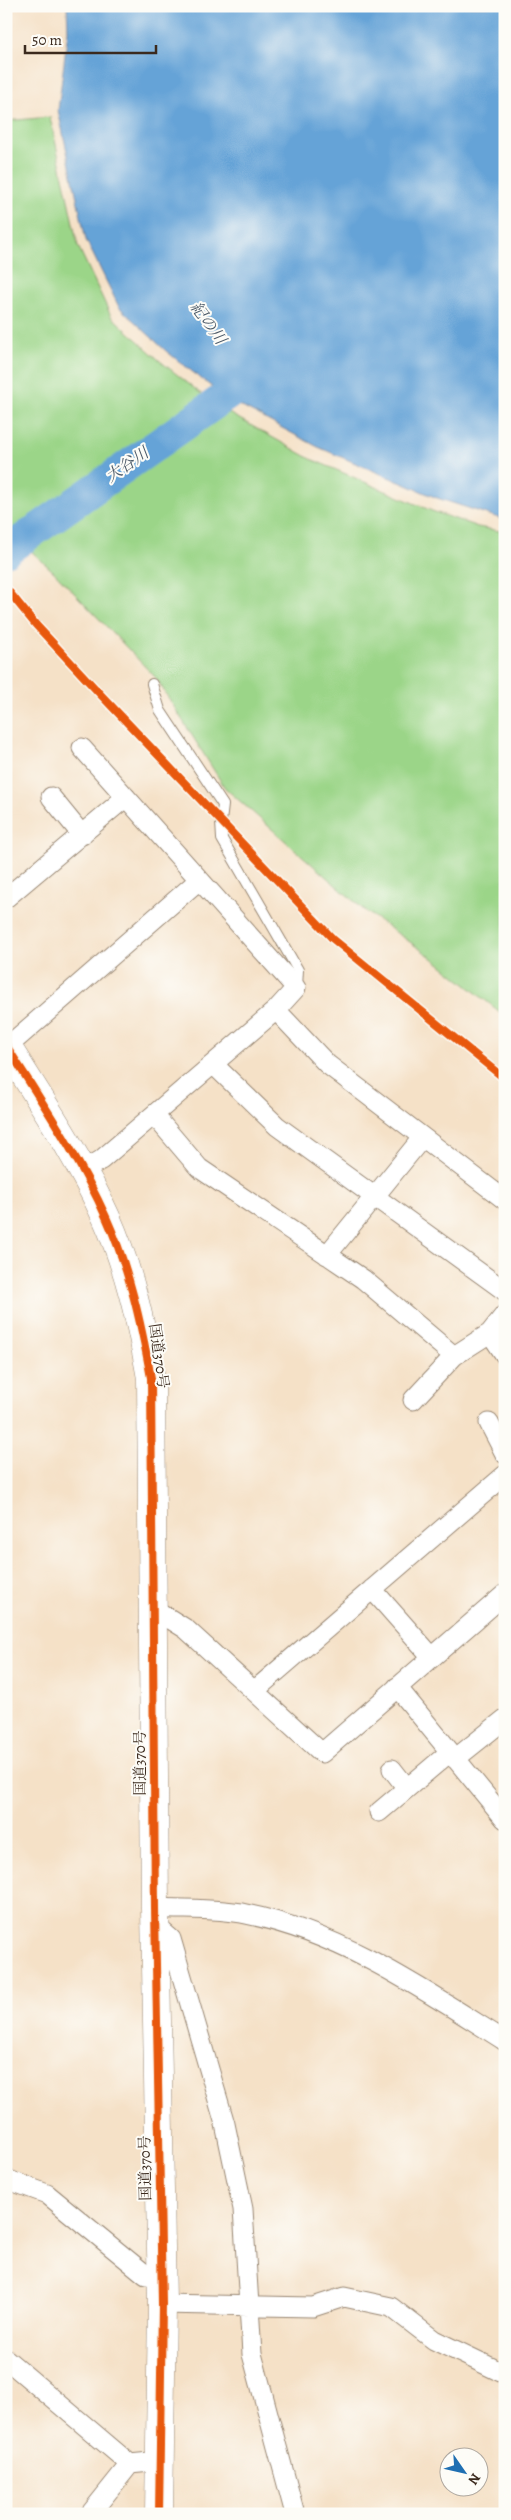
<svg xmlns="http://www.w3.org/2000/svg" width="511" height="2520" font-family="Alegreya,'Noto Serif JP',serif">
	<rect width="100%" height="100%" fill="#fdfcf7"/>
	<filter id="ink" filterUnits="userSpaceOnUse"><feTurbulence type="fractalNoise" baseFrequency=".02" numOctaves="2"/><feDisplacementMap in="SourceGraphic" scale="10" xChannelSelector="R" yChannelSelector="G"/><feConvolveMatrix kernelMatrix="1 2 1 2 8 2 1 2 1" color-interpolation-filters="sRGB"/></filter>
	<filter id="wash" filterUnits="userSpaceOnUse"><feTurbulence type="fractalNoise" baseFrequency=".0096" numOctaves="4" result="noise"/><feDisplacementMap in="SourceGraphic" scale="20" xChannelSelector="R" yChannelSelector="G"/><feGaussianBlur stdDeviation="1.12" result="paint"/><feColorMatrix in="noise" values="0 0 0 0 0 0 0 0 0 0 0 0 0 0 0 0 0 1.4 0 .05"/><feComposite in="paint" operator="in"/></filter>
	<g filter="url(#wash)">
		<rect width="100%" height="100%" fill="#f5e1c7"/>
		<!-- green -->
		<path fill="#9bd588" stroke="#6b8053" d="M 50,117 L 78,246 L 111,316 L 160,361 L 218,407 L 311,459 L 432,511 L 478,527 L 505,532 L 505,1016 L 430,956 L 364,910 L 225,788 L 156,678 L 54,572 L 6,528 L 6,121 Z"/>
		<!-- water -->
		<path fill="#65a3d7" stroke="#50667a" d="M 67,6 L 505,6 L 505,520 L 437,498 L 318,447 L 227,399 L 166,351 L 119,307 L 86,240 L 58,110 L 68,31 Z"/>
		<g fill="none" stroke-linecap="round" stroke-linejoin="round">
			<!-- river -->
			<path stroke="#65a3d7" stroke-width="31" d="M 6,551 L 249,380"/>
		</g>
	</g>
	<g filter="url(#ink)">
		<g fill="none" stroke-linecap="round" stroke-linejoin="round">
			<!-- service casing -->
			<g stroke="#988672" stroke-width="12">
				<path id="service" d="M 152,684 L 160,710 L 223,805 L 221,822 L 222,839 L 298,970 L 297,987"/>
			</g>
			<!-- minor casing -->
			<g stroke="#988672" stroke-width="21">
				<path id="minor" d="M 82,748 L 296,988 L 276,1010 L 101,1160 L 82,1171
					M 51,797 L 82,835
					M 6,898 L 126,797
					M 276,1010 L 327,1064 L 505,1200
					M 7,1047 L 199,880
					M 213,1064 L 277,1126 L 505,1291
					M 154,1115 L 199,1168 L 363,1279 L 454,1356
					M 327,1255 L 422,1138
					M 490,1333 L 505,1355
					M 413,1400 L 454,1356 L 490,1333 L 505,1314
					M 489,1423 L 505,1454
					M 372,1589 L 432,1657
					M 154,1609 L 186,1629 L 322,1753 L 505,1594
					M 397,1687 L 505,1819
					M 254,1691 L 505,1475
					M 455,1759 L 505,1719
					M 392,1769 L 407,1788
					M 379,1812 L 450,1752
					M 155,1908 C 184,1910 217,1908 246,1914 C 341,1933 424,1990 505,2041
					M 155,1925 L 171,1939 L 225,2124 L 243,2209 L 252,2354 L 295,2514
					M 6,2179 L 47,2194 L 146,2275 L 161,2276
					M 162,2304 L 313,2307 L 344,2297 L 391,2307 L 434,2340 L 505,2374
					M 6,2359 L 130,2464 L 160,2461
					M 90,2514 L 130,2464"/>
			</g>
			<!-- trunk casing -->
			<g stroke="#988672" stroke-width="29">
				<path id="trunk" d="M 6,1045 C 41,1101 79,1157 106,1217 C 129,1268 141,1323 151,1378 L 155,1908 L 162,2304 L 159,2514"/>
			</g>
			<!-- service -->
			<use href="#service" stroke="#fff" stroke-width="10"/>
			<!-- minor -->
			<use href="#minor" stroke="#fff" stroke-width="19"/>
			<!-- trunk -->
			<use href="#trunk" stroke="#fff" stroke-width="28"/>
			<!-- cycleway casing -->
			<g stroke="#fdfcf7" stroke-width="11">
				<path id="cycleway" d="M 6,588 L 36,625 L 101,695 L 333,939 L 505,1079
					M 6,1045 C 41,1101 79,1157 106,1217 C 129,1268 141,1323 151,1378 L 155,1908 L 162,2304 L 159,2514"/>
			</g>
			<!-- cycleway -->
			<use href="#cycleway" stroke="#e8590c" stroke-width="8"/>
		</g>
	</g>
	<g text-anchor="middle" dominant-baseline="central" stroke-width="4" stroke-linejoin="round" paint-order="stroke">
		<!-- street labels -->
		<g font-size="15" fill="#3b2a1e" stroke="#fdfcf7">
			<text transform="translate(159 1356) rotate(82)">国道370号</text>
			<text transform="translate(140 1763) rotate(-90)">国道370号</text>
			<text transform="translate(145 2168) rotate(-91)">国道370号</text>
		</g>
		<!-- water labels -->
		<g font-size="16" font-style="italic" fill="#4c5a68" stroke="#fdfcf7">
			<text transform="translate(208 323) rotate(54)">紀の川</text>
			<text transform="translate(127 465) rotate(-35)">大谷川</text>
		</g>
	</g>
	<!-- margin -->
	<rect width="511" height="2520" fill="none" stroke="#fdfcf7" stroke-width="25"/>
	<!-- north arrow -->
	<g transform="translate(464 2472) rotate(124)"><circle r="24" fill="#fdfcf7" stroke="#afa8a0"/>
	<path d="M0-4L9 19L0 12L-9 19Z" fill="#1f6fb2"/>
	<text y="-8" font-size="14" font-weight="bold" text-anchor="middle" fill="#3b2a1e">N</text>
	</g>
	<!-- scale -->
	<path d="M25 45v8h131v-8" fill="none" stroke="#3b2a1e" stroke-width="2.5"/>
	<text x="32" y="45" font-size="15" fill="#3b2a1e" stroke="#fdfcf7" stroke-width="4" paint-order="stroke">50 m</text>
</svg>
